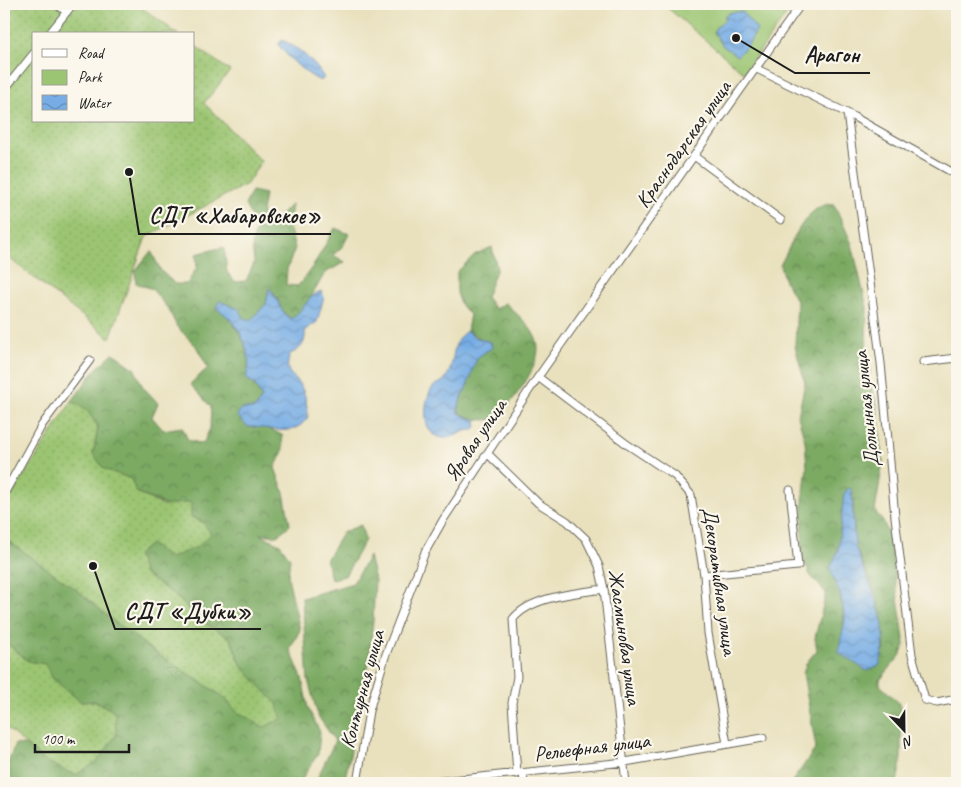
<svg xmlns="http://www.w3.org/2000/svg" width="961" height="787" font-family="Caveat,sans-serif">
	<defs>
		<pattern id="forest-crowns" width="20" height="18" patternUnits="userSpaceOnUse" patternTransform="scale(1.25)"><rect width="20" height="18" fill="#7caa64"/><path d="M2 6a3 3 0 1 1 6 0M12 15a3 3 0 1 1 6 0" fill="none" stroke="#658a52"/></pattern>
		<pattern id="garden-dots" width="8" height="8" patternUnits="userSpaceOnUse" patternTransform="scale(1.25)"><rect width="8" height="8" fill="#9bc572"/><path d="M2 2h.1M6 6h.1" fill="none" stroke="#85a962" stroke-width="1.8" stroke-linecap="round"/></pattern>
		<pattern id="water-waves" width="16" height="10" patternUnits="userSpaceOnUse" patternTransform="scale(1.25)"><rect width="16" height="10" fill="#77ade5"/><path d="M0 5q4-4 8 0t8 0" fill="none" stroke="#618cb9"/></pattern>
	</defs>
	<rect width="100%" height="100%" fill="#fbf7ec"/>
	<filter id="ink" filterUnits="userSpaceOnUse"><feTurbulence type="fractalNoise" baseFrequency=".02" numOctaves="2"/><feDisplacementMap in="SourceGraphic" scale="10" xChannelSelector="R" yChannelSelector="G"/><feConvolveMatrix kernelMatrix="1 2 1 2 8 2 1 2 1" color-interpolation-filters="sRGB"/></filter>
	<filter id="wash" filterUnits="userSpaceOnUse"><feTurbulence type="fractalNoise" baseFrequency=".0096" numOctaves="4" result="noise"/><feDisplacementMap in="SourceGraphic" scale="20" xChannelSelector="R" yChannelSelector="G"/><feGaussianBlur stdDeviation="1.12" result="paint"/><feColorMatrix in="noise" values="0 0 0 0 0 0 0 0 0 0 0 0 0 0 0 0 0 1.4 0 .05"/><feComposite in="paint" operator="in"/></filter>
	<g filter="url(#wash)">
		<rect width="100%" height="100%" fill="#e9e1be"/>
		<!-- forest -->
		<path fill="url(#forest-crowns)" stroke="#4c6340" fill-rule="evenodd" d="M 252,191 L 265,194 L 262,213 L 268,227 L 292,204 L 289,227 L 295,248 L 287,269 L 286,285 L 298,286 L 313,266 L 335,228 L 349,234 L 343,246 L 333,255 L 345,262 L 325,273 L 303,311 L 291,319 C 279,312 280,298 269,288 L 266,304 L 251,321 L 225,313 C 240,332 255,353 246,378 L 255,385 L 262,398 L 254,409 L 241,409 L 248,427 L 263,426 L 282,435 L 283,451 L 275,468 L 284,492 L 290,525 L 277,536 L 260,534 L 280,544 L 290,558 L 288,577 L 300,630 L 290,649 L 302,678 L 308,708 L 320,732 L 318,754 L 303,777 L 302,783 L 4,783 C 4,770 11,757 15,744 L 29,746 L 45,761 L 75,775 L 95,701 L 82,703 L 53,679 L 45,664 L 28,661 L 4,641 L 4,538 L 77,590 L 115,622 L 152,650 L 224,697 L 237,712 L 277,704 L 242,667 L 230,638 L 203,622 L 173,594 L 144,574 L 137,555 L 150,544 L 203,522 L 136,492 L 131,479 L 103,469 L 93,454 L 98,427 L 87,410 L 72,401 L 94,371 L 113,353 L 134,368 L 143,387 L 158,403 L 152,417 L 163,430 L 182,427 L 188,440 L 203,444 L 210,428 L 211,407 L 190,384 L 208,368 L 196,346 L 177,327 L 169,310 L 152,289 L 136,283 L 135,271 L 151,251 L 161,271 L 175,284 L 187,284 L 197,267 L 196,254 L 224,247 L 227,272 L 235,282 L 246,281 L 254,263 L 252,243 L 257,227 L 245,205 Z
			M 828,204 L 834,205 L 837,210 L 852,244 L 867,308 L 866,354 L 870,371 L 869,381 L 877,403 L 883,462 L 875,511 L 884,523 L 889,537 L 905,645 L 900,656 L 880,680 L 880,685 L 898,702 L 901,710 L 901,762 L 897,783 L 791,783 L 816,748 L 803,673 L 807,662 L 817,650 L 815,638 L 826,593 L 810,575 L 802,555 L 803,500 L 807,467 L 805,441 L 798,416 L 805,383 L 795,346 L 797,302 L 784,279 L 780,265 C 792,245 802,210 828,204 ZM 852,490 L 855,546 L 878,600 L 885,651 L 839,647 C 850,616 840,596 831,566 L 835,560 Z
			M 492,247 L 497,268 L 486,297 L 495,309 L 505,303 C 516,313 533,327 537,342 C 544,364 511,402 497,419 C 483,421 471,420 458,412 C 461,387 476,365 484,341 L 467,331 L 470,314 C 454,304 457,289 457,272 L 474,255 Z
			M 361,525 L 365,540 L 345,576 L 331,579 L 326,560 L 343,532 Z
			M 369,556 L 375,580 L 373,621 L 368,668 L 350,728 L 351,751 L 345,778 L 347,783 L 315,783 L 335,741 L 318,716 L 308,680 L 302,598 L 353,583 Z"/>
		<!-- park -->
		<path fill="#9bc572" stroke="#5c7047" d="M 663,4 L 794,4 L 744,73 Z"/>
		<!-- garden -->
		<path fill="url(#garden-dots)" stroke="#5c7047" d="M 4,4 L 137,4 L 178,34 L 34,34 L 34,121 L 194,121 L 194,45 L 230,71 L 204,103 L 261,161 L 247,184 L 146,237 L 110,338 L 4,254 Z
			M 72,401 L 87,410 L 98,427 L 93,454 L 104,469 L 131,479 L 136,492 L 164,506 L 191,502 L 191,517 L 203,522 L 211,534 L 197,547 L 170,558 L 150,544 L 137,555 L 144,574 L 173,594 L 203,622 L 230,638 L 242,667 L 277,704 L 282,719 L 264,727 L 237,712 L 224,697 L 152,650 L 115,622 L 77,590 L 4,538 L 4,507 Z
			M 4,641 L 28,661 L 45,664 L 53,679 L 81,702 L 95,701 L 115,712 L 116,735 L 97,762 L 75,775 L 45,761 L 4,726 Z"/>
		<!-- water -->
		<path fill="url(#water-waves)" stroke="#4a6480" d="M 732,12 L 742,12 L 757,30 L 748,45 L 737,56 L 723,46 L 714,32 L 716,27 L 725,20 L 725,15 Z
			M 282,40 C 298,47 316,63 324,78 L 321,81 C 307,76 286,56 278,44 Z
			M 269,288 C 279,298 279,312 291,319 C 303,311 309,295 321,291 L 324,297 L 317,322 L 305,330 C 306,343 302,349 290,354 C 284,374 290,371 300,385 C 306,394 307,406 308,417 C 293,440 269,426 248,427 L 237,416 L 241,409 L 254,409 L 262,398 L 255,385 L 246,378 C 255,352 238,321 216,308 L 219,301 L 239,309 L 244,318 L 251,320 L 266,304 Z
			M 467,331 L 474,337 L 491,342 L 492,348 C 470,359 476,367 467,386 C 462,397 460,399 458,412 L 468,418 L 476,419 L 477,426 L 472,430 C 460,430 450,443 436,436 C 421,429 424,398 433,387 C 436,384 442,383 445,379 C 457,364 449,341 467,331 Z
			M 849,488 L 852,490 C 853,504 853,536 856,548 C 868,587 895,623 879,666 L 867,671 L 838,652 L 845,620 L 841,597 L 830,569 L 838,550 L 844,493 Z"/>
	</g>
	<g filter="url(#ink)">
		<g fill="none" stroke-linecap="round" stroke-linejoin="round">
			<!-- minor casing -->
			<g stroke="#646155" stroke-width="9">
				<path id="minor" d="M 56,4 L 67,12
					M 49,34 L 73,4
					M 757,69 L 847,113 L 957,175
					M 4,90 L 34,53
					M 847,113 L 881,363 L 895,517 L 912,655 L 925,700 L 937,703 L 957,699
					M 694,156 L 781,220
					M 923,362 L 957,358
					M 538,377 L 628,445 L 675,476 L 691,495 L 704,575 L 708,633 L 727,744
					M 488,454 L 538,503 L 567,521 L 586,539 L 599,566 L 604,589 L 626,783
					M 4,494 L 42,425 L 90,360
					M 704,575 L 798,566 L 790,490
					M 523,773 L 524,783
					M 517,774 L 512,703 L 517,677 L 513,619 C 531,596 577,593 604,589
					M 357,783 L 369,711 L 385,657 L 425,552 L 443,520 L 538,377 L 801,4
					M 423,783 L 625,762 L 763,738"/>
			</g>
			<!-- minor -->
			<use href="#minor" stroke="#fff" stroke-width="7"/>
		</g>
	</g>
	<g text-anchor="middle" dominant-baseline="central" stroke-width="4.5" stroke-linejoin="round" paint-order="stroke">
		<!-- street labels -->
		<g font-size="21" fill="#1c1c1c" stroke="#fbf7ec">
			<text transform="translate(683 144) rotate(-55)">Краснодарская улица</text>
			<text transform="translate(866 409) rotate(-96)">Долинная улица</text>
			<text transform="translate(475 440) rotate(-56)">Яровая улица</text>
			<text transform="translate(720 581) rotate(82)">Декоративная улица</text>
			<text transform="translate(625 637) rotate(82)">Жасминовая улица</text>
			<text transform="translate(362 689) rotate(-75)">Контурная улица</text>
			<text transform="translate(592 747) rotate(-7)">Рельефная улица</text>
		</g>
	</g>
	<!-- callouts -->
	<path fill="none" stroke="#1c1c1c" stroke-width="2" d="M736 38L795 73H870M129 172L139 234H331M93 566L115 629H261"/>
	<g fill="#1c1c1c" stroke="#fbf7ec" stroke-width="2">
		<circle cx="736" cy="38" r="5"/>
		<circle cx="129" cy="172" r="5"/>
		<circle cx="93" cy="566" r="5"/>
	</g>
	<g font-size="22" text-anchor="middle" font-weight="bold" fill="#1c1c1c" stroke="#fbf7ec" stroke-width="4.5" stroke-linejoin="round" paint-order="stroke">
		<text x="832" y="62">Арагон</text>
		<text x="235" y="223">СДТ «Хабаровское»</text>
		<text x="188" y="619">СДТ «Дубки»</text>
	</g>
	<!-- margin -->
	<rect width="961" height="787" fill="none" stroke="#fbf7ec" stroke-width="20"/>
	<!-- legend -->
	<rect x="32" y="32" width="162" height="90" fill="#fbf7ec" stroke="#a29f99"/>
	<rect x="42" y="49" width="25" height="8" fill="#ffffff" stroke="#a29f99"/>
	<text x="78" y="58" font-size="15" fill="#1c1c1c">Road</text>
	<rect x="42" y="70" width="25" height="15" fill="#9bc572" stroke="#a29f99"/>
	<text x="78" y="82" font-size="15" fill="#1c1c1c">Park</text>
	<rect x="42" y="95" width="25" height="15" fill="url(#water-waves)" stroke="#a29f99"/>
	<text x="78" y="108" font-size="15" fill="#1c1c1c">Water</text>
	<!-- north arrow -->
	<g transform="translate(904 730) rotate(158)" stroke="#fbf7ec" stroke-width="4" paint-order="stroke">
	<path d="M0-4L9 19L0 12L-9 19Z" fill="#1c1c1c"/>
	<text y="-8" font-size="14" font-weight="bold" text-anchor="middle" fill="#1c1c1c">N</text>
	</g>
	<!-- scale -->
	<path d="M35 744v8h94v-8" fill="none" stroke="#1c1c1c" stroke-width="2.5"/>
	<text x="42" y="744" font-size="15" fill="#1c1c1c" stroke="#fbf7ec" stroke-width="4" paint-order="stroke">100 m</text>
</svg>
